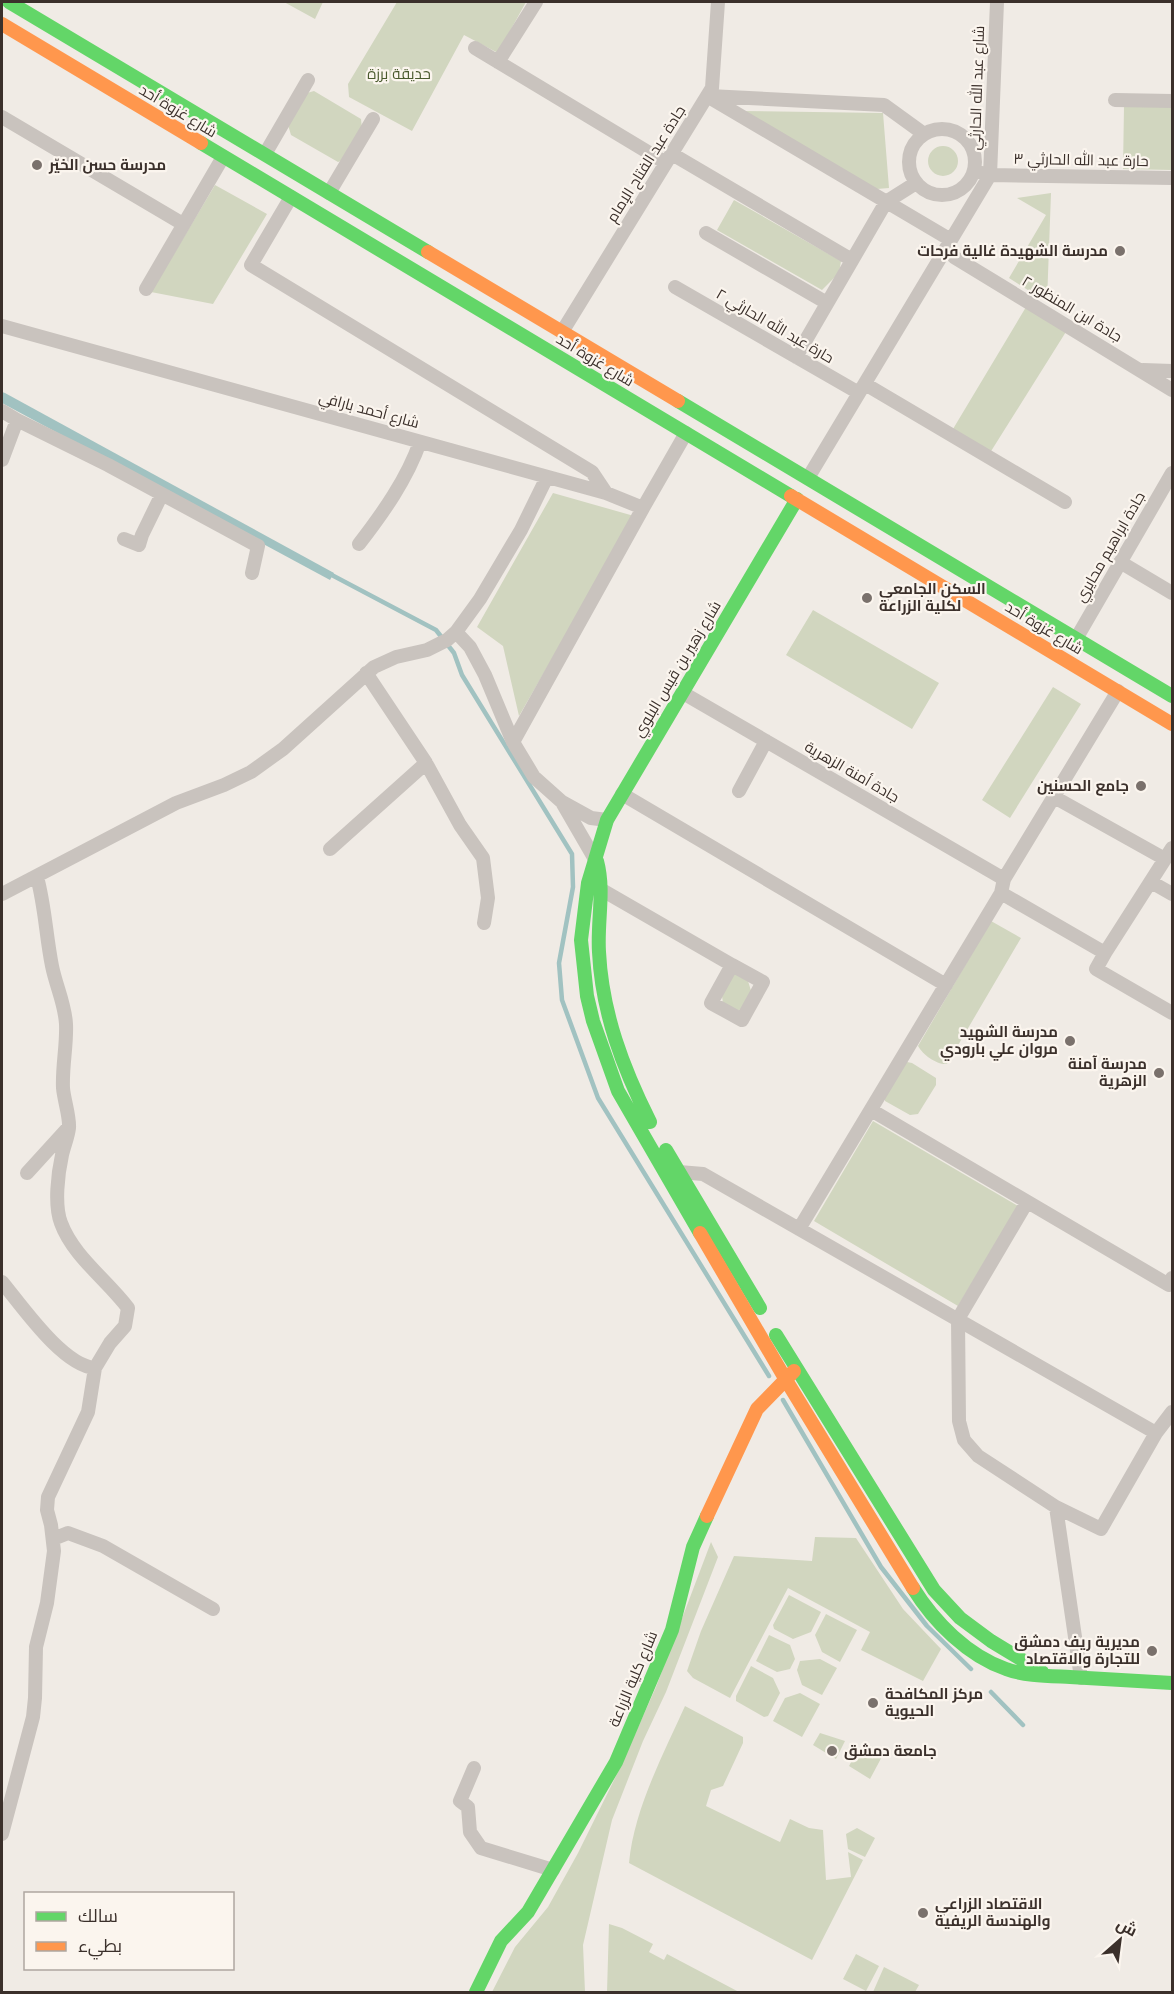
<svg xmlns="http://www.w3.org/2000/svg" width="1174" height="1994" font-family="'Varela Round',Cairo,sans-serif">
	<rect width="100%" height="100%" fill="#f0ebe5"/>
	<!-- green -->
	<path fill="#d1d6bf" d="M 284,2 L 323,2 L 315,19 Z
		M 397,2 L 526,2 L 498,53 L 464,35 L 412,131 L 349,97 L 348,84 Z
		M 314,91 L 361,119 L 362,129 L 343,160 L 338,162 L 291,135 L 288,125 L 307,93 Z
		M 1124,106 L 1172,107 L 1172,170 L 1123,169 Z
		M 738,111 L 883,113 L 889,188 L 877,189 Z
		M928 161a15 15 0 1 1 30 0a15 15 0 1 1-30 0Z
		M 215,185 L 267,214 L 213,304 L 151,292 Z
		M 1051,193 L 1047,302 L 1009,278 L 1046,215 L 1017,198 Z
		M 734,200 L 841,261 L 839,273 L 822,290 L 717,230 Z
		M 1029,302 L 1069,327 L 988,456 L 950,434 Z
		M 553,493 L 634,516 L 519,716 L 503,646 L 477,627 Z
		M 813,610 L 939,683 L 912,729 L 786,655 Z
		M 1053,687 L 1081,704 L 1010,818 L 982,800 Z
		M 991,921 L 1021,938 L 947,1064 C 937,1065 923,1055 918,1046 Z
		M 733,973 L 748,981 L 752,994 L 742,1009 L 736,1011 L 723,1003 L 722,996 Z
		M 907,1062 L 912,1063 L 936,1078 L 936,1085 L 918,1114 L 910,1115 L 885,1101 L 885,1092 L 904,1064 Z
		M 873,1121 L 1018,1206 L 958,1306 L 814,1221 Z
		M 815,1537 L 856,1538 L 903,1609 L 941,1649 L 923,1681 L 861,1650 L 870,1632 L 788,1588 L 730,1698 L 693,1678 L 687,1671 L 701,1631 L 734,1556 L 812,1561 Z
		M 711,1542 L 718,1557 L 666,1692 L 643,1741 L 612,1820 L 583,1945 L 585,1992 L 492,1992 L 515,1947 L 548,1907 L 578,1853 L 619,1770 L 656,1687 Z
		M 789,1595 L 821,1612 L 811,1632 L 793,1639 L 774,1629 L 773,1625 Z
		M 826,1614 L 857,1630 L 840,1662 L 822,1652 L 815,1635 Z
		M 769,1635 L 790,1645 L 795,1659 L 790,1669 L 777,1672 L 756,1661 Z
		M 820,1659 L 837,1668 L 822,1695 L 802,1685 L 797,1670 L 800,1661 Z
		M 751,1666 L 773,1678 L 780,1693 L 768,1716 L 764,1717 L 736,1701 L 736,1696 Z
		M 800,1693 L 820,1704 L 802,1737 L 773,1721 L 785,1698 Z
		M 685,1706 L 743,1737 L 743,1743 L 723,1786 L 711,1790 L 706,1806 L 780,1842 L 790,1819 L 809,1828 L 823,1830 L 826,1880 L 851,1877 L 848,1852 L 863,1860 L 812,1960 L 629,1863 C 634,1809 663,1755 685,1706 Z
		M 820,1733 L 845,1741 L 836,1759 L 813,1745 Z
		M 885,1751 L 870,1779 L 849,1766 L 856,1753 Z
		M 857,1828 L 875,1838 L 865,1857 L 848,1849 L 846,1834 Z
		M 609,1924 L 622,1928 L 653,1944 L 649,1952 L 664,1960 L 667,1954 L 739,1992 L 607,1992 Z
		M 856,1954 L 879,1966 L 866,1991 L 843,1979 Z
		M 884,1967 L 919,1985 L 915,1992 L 873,1992 Z"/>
	<!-- water -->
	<path fill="#a1c2c1" d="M 2,392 L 5,393 L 334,573 L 330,580 L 2,403 Z"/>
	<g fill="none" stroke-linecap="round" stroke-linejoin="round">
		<!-- stream -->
		<path stroke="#a1c2c1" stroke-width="4.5" d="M 328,573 L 436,630 L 454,653 L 462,675 L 572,854 L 573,887 L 559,963 L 562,1000 L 598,1098 L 769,1376
			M 783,1400 L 881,1567 L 927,1626 L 971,1669
			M 991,1692 L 1023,1725"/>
		<!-- street -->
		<path stroke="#c9c3be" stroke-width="14" d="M 475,48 L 666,163
			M 498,62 L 536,2
			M 707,96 L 951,240
			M 709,96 L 884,105 L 924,134
			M 1115,100 L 1172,101
			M 2,117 L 183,224
			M909 162a33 33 0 1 1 66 0a33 33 0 1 1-66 0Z
			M 265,154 L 308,80
			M 672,154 L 852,260
			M 982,173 L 990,175 L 1172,178
			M 329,193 L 373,119
			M 291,197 L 251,265 L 592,472 L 606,493
			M 706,233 L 827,303
			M 954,257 L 1172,390
			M 675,287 L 859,393
			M 146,289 L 223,157
			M 2,326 L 606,493 L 643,508 L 686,433
			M 562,332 L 712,88 L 718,2
			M 796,357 L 886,202 L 916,183
			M 1143,370 L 1172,371
			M 865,384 L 1065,502
			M 2,411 L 17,420 L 2,460
			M 17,420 L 108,465 L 258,546 L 252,573
			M 808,478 L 990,175 L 997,2
			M 124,539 L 139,545 L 142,535 L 162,494
			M 359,544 C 383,513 407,479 420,442
			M 1120,562 L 1172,593
			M 456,632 L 470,647 L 485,675 L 513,742 L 534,777 L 562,802 L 591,818 L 607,820
			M 1076,639 L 1172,473
			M 366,673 L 426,763 L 460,825 L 483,858 L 488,898 L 484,923
			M 683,693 L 1004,879
			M 513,742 L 643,508
			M 739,791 L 766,741
			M 622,794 L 946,985
			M 1054,797 L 1165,859
			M 563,804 L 596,861
			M 330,849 L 426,763
			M 1151,882 L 1172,894
			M 602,890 L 732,965
			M 1001,893 L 1105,953 L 1096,969 L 1172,1013
			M 2,894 L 176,803 L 224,785 L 251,772 L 283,749 L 374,667 L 396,657 L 427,650 L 447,640 L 456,632 L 480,599 L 521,530 L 547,477
			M 1105,953 L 1172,848
			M 732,965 L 763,982 L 742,1020 L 711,1003 Z
			M 871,1110 L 1169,1285 L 1172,1278
			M 679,1172 L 703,1174 L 1156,1433
			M 27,1173 L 68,1128
			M 1027,1202 L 958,1319 L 959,1421 L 964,1440 L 978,1456 L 1056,1507
			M 799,1229 L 1001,893 L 1004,879 L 1118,691
			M 2,1282 C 22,1306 63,1366 95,1368
			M 53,1539 L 68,1533 L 103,1546 L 213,1609
			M 1081,1678 L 1056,1507 L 1101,1529 L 1156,1433 L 1172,1412
			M 474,1768 L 460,1801 L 468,1807 L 470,1832 L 481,1848 L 553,1870
			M 2,1834 L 33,1717 L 35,1698 L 36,1647 L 47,1603 L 54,1551 L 51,1525 L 47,1510 L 48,1497 L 88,1412 L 95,1368 L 110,1343 L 125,1326 L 128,1308 C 107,1280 73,1256 61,1223 C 54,1205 58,1173 62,1155 C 64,1146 68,1137 69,1128 C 70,1117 64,1100 63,1088 C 62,1066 67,1045 66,1024 C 65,1004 56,986 52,966 C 46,936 45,906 37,877"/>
		<!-- fast -->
		<path stroke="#63d668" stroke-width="14" d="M 9,2 L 428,252
			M 201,143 L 791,496
			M 678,401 L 1172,696
			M 597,861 C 605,891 597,921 599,952 C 602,1013 623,1068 650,1122
			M 666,1150 L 760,1308
			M 700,1233 L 618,1091 L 593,1021 L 587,996 L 581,940 L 588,883 L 607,820 L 797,499
			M 776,1335 L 934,1590 L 960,1618 L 991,1641 L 1042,1672
			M 913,1588 C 934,1622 968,1656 1006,1669 C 1024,1676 1051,1676 1070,1677 C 1104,1679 1138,1681 1172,1683
			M 476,1992 L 501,1941 L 528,1912 L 616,1762 L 672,1630 L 693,1547 L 707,1516"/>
		<!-- slow -->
		<path stroke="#ff974d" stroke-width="14" d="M 2,24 L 201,143
			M 428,252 L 678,401
			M 791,496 L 1172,724
			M 700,1233 L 786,1380 L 913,1588
			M 707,1516 L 757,1409 L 794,1371"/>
	</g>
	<!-- markers -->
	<g fill="#7a716c" stroke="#fbf5ee" stroke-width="2">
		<circle cx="37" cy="165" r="6"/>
		<circle cx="1120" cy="251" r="6"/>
		<circle cx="867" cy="598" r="6"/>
		<circle cx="1141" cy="786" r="6"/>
		<circle cx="1070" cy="1041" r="6"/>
		<circle cx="1159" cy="1073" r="6"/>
		<circle cx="1152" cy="1651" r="6"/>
		<circle cx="873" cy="1703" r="6"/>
		<circle cx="832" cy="1751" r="6"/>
		<circle cx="923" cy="1913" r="6"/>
	</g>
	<g text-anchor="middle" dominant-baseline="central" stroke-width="4.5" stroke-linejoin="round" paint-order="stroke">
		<!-- park labels -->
		<g font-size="15" fill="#4a5a2e" stroke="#fbf5ee">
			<text x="399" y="74">حديقة برزة</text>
		</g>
		<!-- street labels -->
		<g font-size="15" fill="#3b302b" stroke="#fbf5ee">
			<text transform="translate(977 88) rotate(-88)">شارع عبد الله الحارثي</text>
			<text transform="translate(178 111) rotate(31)">شارع غزوة أحد</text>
			<text transform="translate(1081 160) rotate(1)">حارة عبد الله الحارثي ٣</text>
			<text transform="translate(646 164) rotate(-58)">جادة عبد الفتاح الإمام</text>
			<text transform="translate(1072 309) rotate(31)">جادة ابن المنظور ٢</text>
			<text transform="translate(775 326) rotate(30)">حارة عبد الله الحارثي ٢</text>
			<text transform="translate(595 360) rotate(31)">شارع غزوة أحد</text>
			<text transform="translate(369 410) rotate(15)">شارع أحمد بارافي</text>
			<text transform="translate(1110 547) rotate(-60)">جادة ابراهيم محايري</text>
			<text transform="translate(1044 628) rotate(31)">شارع غزوة أحد</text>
			<text transform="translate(677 669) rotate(-59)">شارع زهير بن قيس البلوي</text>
			<text transform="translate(852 772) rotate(30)">جادة أمنة الزهرية</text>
			<text transform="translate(633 1679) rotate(-67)">شارع كلية الزراعة</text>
		</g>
		<!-- poi labels -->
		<g font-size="15" font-weight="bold" fill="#3b302b" stroke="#fbf5ee" text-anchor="start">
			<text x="49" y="165">مدرسة حسن الخيّر</text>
			<text x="1108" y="251" text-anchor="end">مدرسة الشهيدة غالية فرحات</text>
			<text x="879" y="589">السكن الجامعي<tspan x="879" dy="17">لكلية الزراعة</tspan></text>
			<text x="1129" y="786" text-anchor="end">جامع الحسنين</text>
			<text x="1058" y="1032" text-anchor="end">مدرسة الشهيد<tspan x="1058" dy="17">مروان علي بارودي</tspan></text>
			<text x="1147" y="1064" text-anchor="end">مدرسة آمنة<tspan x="1147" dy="17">الزهرية</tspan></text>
			<text x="1140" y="1642" text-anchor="end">مديرية ريف دمشق<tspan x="1140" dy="17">للتجارة والاقتصاد</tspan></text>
			<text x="885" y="1694">مركز المكافحة<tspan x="885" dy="17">الحيوية</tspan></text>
			<text x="844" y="1751">جامعة دمشق</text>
			<text x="935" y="1904">الاقتصاد الزراعي<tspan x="935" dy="17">والهندسة الريفية</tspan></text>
		</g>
	</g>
	<!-- border -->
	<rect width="1174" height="1994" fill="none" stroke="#3b302b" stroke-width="6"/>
	<!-- legend -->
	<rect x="24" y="1892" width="210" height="78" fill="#fbf5ee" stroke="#aea6a0" stroke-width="1.5"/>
	<rect x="36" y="1912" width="30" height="9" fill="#63d668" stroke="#aea6a0" stroke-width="1.5"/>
	<text x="78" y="1922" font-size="18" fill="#3b302b">سالك</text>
	<rect x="36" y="1942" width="30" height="9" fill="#ff974d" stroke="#aea6a0" stroke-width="1.5"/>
	<text x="78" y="1952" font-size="18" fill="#3b302b">بطيء</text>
	<!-- north arrow -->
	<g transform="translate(1120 1940) rotate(28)" stroke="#fbf5ee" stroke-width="4.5" paint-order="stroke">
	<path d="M0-4.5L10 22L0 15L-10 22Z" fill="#3b302b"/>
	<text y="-9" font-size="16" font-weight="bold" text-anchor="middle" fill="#3b302b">ش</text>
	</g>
</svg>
